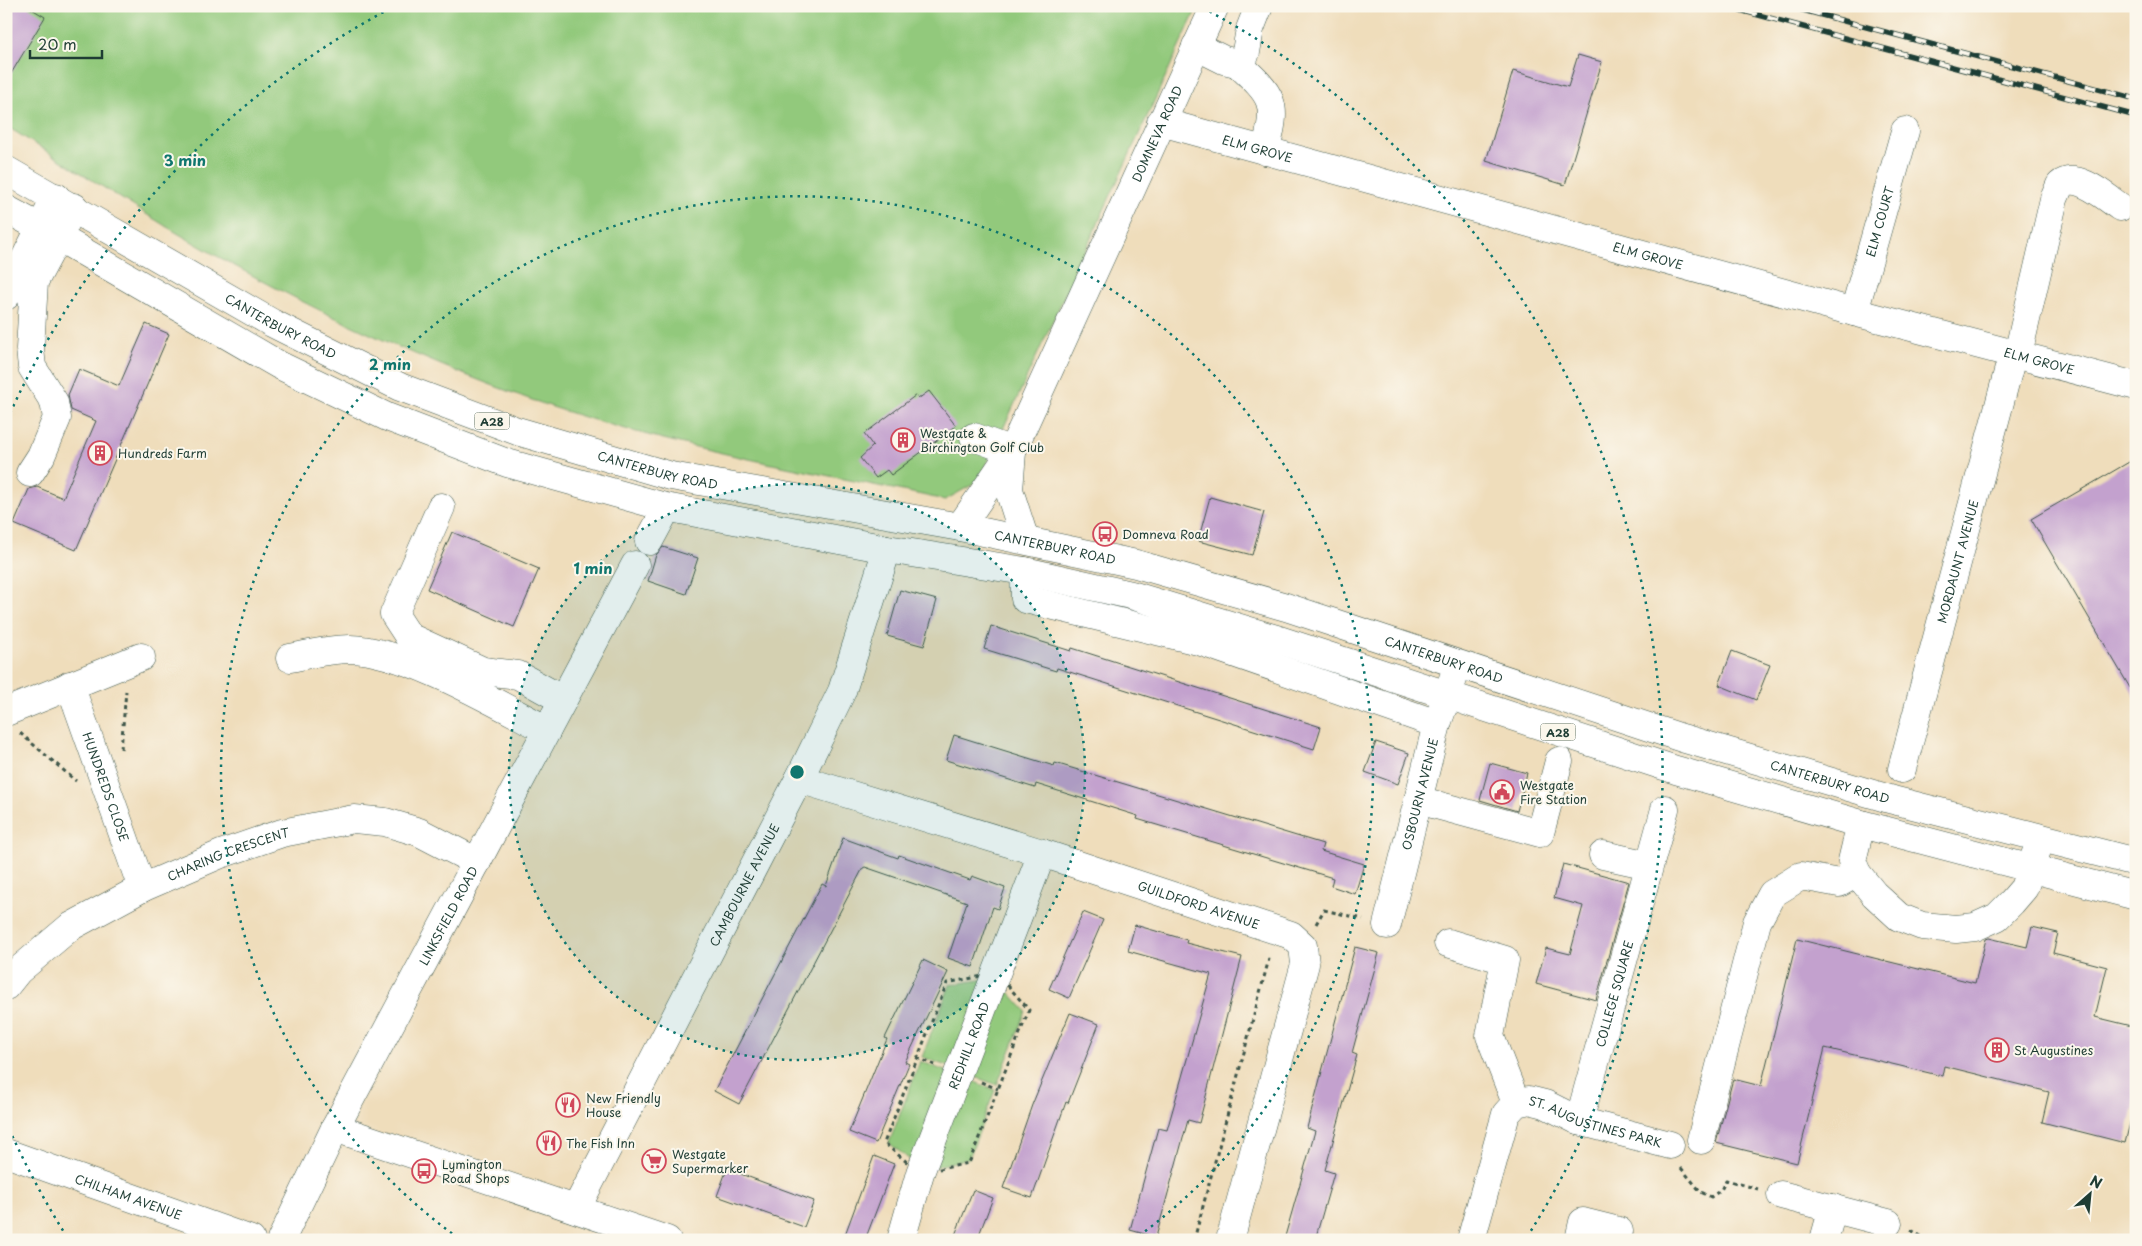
<svg xmlns="http://www.w3.org/2000/svg" width="2142" height="1246" font-family="'Playpen Sans',sans-serif">
	<rect width="100%" height="100%" fill="#fbf7ec"/>
	<filter id="ink" filterUnits="userSpaceOnUse"><feTurbulence type="fractalNoise" baseFrequency=".02" numOctaves="2"/><feDisplacementMap in="SourceGraphic" scale="10" xChannelSelector="R" yChannelSelector="G"/><feConvolveMatrix kernelMatrix="1 2 1 2 8 2 1 2 1" color-interpolation-filters="sRGB"/></filter>
	<filter id="wash" filterUnits="userSpaceOnUse"><feTurbulence type="fractalNoise" baseFrequency=".0096" numOctaves="4" result="noise"/><feDisplacementMap in="SourceGraphic" scale="20" xChannelSelector="R" yChannelSelector="G"/><feGaussianBlur stdDeviation="1.12" result="paint"/><feColorMatrix in="noise" values="0 0 0 0 0 0 0 0 0 0 0 0 0 0 0 0 0 1.4 0 .05"/><feComposite in="paint" operator="in"/></filter>
	<g filter="url(#wash)">
		<rect width="100%" height="100%" fill="#efddbb"/>
		<!-- green -->
		<path fill="#92c97b" stroke="#588358" d="M 6,6 L 1198,6 L 979,481 L 945,500 C 807,470 666,447 532,400 C 406,355 282,296 167,227 C 113,194 60,159 6,126 Z
			M 986,979 L 952,1068 L 922,1057 L 950,985 Z
			M 1002,984 L 1026,1011 L 997,1085 L 967,1074 Z
			M 920,1061 L 950,1073 L 915,1164 L 889,1143 Z
			M 965,1078 L 995,1090 L 969,1158 L 931,1168 Z"/>
		<g id="blocks">
			<!-- building -->
			<path fill="#c3a1ce" d="M 6,6 L 27,6 L 45,17 L 6,82 Z
				M 1578,55 L 1602,62 L 1565,185 L 1486,161 L 1513,71 L 1568,87 Z
				M 146,324 L 169,334 L 76,550 L 14,524 L 29,489 L 37,487 L 63,498 L 96,421 L 71,410 L 68,395 L 79,369 L 119,386 Z
				M 929,391 L 956,426 L 891,475 L 887,470 L 876,478 L 860,458 L 873,446 L 864,434 L 916,395 L 918,399 Z
				M 2136,458 L 2136,698 L 2031,519 Z
				M 1210,497 L 1264,512 L 1252,555 L 1198,541 Z
				M 452,532 L 539,569 L 514,627 L 427,589 Z
				M 663,547 L 698,558 L 686,594 L 648,581 L 656,555 Z
				M 900,590 L 937,600 L 924,646 L 887,636 Z
				M 991,626 L 1071,651 L 1072,648 L 1321,727 L 1314,749 L 1057,668 L 1056,671 L 984,649 Z
				M 1732,651 L 1770,665 L 1756,700 L 1719,685 Z
				M 954,735 L 1054,766 L 1055,763 L 1323,844 L 1321,851 L 1364,864 L 1355,894 L 1331,886 L 1333,878 L 1137,819 L 1138,816 L 1036,784 L 1035,788 L 946,760 Z
				M 1376,742 L 1409,753 L 1398,784 L 1365,772 Z
				M 1490,763 L 1527,773 L 1517,811 L 1480,800 Z
				M 843,838 L 898,858 L 899,855 L 970,880 L 972,876 L 1005,888 L 998,909 L 993,907 L 973,967 L 948,958 L 967,902 L 865,867 L 863,868 L 739,1104 L 714,1091 L 822,884 L 826,886 Z
				M 1563,864 L 1629,882 L 1596,1000 L 1536,984 L 1546,948 L 1570,954 L 1583,906 L 1554,898 Z
				M 1083,912 L 1103,920 L 1069,998 L 1049,989 Z
				M 1135,925 L 1187,940 L 1186,943 L 1242,957 L 1199,1123 L 1188,1120 L 1156,1237 L 1130,1230 L 1158,1128 L 1167,1130 L 1211,974 L 1128,951 Z
				M 2032,927 L 2058,933 L 2053,953 L 2107,967 L 2095,1017 L 2136,1027 L 2136,1099 L 2125,1143 L 2042,1122 L 2049,1092 L 1944,1066 L 1942,1076 L 1825,1048 L 1797,1163 L 1716,1143 L 1733,1079 L 1761,1086 L 1797,939 L 1975,983 L 1986,939 L 1989,938 L 2027,947 Z
				M 1355,947 L 1379,953 L 1352,1053 L 1357,1055 L 1325,1170 L 1334,1173 L 1315,1240 L 1284,1240 L 1315,1131 L 1307,1128 Z
				M 923,960 L 948,972 L 905,1062 L 909,1064 L 876,1143 L 849,1132 L 887,1039 L 885,1038 Z
				M 1070,1013 L 1099,1024 L 1068,1103 L 1066,1102 L 1032,1198 L 1003,1188 L 1032,1105 Z
				M 874,1156 L 894,1164 L 865,1240 L 843,1240 Z
				M 727,1169 L 814,1201 L 804,1227 L 717,1196 Z
				M 973,1190 L 993,1198 L 977,1240 L 953,1240 Z"/>
		</g>
	</g>
	<g filter="url(#ink)">
		<use href="#blocks" fill-opacity="0" stroke="#3e5548" stroke-width="1"/>
		<g fill="none" stroke-linecap="round" stroke-linejoin="round">
			<!-- minor casing -->
			<g stroke="#3e5548" stroke-width="29">
				<g id="minor">
					<path d="M 1196,46 L 1224,60 L 1237,63 L 1244,58 L 1246,52 L 1250,29 L 1259,6"/>
					<path d="M 1237,63 C 1273,96 1279,102 1265,151"/>
					<path id="s1" d="M 1161,122 L 1854,312 L 2136,386"/>
					<path d="M 6,296 L 56,197"/>
					<path id="s2" d="M 1854,312 L 1905,131"/>
					<path d="M 2018,354 L 2054,199 L 2060,185 C 2076,171 2106,197 2120,207"/>
					<path d="M 974,437 L 1012,451"/>
					<path d="M 1012,452 L 1009,490 L 1025,540"/>
					<path d="M 30,473 L 41,456 L 57,418 L 54,402 L 32,367 L 30,349 L 34,282 L 74,207"/>
					<path d="M 441,507 L 394,614 L 409,637 L 483,671 L 518,675 L 563,700"/>
					<path id="s3" d="M 960,527 L 1012,451 L 1215,6"/>
					<path d="M 649,541 L 662,517 L 665,507"/>
					<path d="M 1024,571 L 1025,599 L 1202,642 L 1437,724"/>
					<path d="M 290,658 C 310,654 330,649 350,649 C 406,650 497,704 547,730"/>
					<path id="s4" d="M 70,685 L 142,888"/>
					<path d="M 6,712 L 141,657"/>
					<path id="s5" d="M 1902,769 L 2013,353"/>
					<path id="s6" d="M 799,779 L 1042,853 L 1291,935 L 1303,946 L 1305,964 L 1230,1240"/>
					<path d="M 1418,800 L 1540,833 L 1559,761"/>
					<path d="M 1861,824 L 1852,861 L 1857,873 L 1874,894 L 1899,917 L 1922,926 L 1956,929 L 1975,927 L 1997,917 L 2012,902 L 2024,888 L 2041,838"/>
					<path d="M 1603,855 L 1649,865"/>
					<path id="s7" d="M 1387,925 L 1437,724 L 1458,665"/>
					<path d="M 1448,943 L 1505,960 L 1490,1036 L 1516,1103"/>
					<path id="s8" d="M 6,986 L 18,971 L 70,927 L 142,888 L 221,854 L 282,833 L 354,819 L 385,822 L 419,832 L 477,862"/>
					<path id="s9" d="M 1579,1121 L 1665,809"/>
					<path d="M 335,1128 L 667,1240"/>
					<path d="M 1701,1140 L 1757,922 L 1772,894 L 1801,876 L 1839,883 L 1857,873"/>
					<path id="s10" d="M 6,1153 L 251,1240"/>
					<path d="M 1781,1195 L 1888,1223"/>
					<path id="s11" d="M 576,1209 L 799,779 L 842,691 L 887,549"/>
					<path id="s12" d="M 281,1240 L 335,1128 L 635,565"/>
					<path id="s13" d="M 901,1240 L 920,1173 L 1042,853"/>
					<path id="s14" d="M 1471,1240 L 1506,1114 L 1516,1103 L 1529,1100 L 1545,1104 L 1579,1121 L 1670,1145"/>
					<path d="M 1579,1240 L 1583,1222 L 1619,1231 L 1617,1240"/>
					<path d="M 1824,1240 L 1833,1208"/>
				</g>
			</g>
			<!-- highway casing -->
			<g stroke="#3e5548" stroke-width="29">
				<g id="highway">
					<path id="s15" d="M 6,170 L 272,323 L 400,387 L 517,431 L 671,476 L 960,527 L 1136,564 L 1286,607 L 1682,738 L 1893,800 L 2136,862"/>
					<path d="M 6,209 L 58,237 L 279,365 L 387,417 L 507,463 L 665,507 L 887,549 L 1024,571 L 1131,595 L 1276,639 L 1676,770 L 1861,824 L 2136,896"/>
				</g>
			</g>
			<!-- path -->
			<path stroke="#3e5548" stroke-width="3" stroke-dasharray="4 4" stroke-linecap="butt" d="M 20,733 L 76,781
				M 121,749 L 126,691
				M 1316,924 L 1324,910 L 1363,919
				M 997,973 L 1029,1010 L 969,1163 L 920,1173 L 884,1143 L 947,983 Z
				M 917,1058 L 935,1065
				M 981,1082 L 998,1089
				M 1681,1168 L 1701,1192 L 1711,1197 L 1721,1190 L 1726,1180 L 1758,1189
				M 1911,1230 L 1927,1240
				M 1194,1240 L 1270,955"/>
			<!-- minor -->
			<use href="#minor" stroke="#fff" stroke-width="28"/>
			<!-- highway -->
			<use href="#highway" stroke="#fff" stroke-width="28"/>
			<!-- rail casing -->
			<g stroke="#1f3d34" stroke-width="5.5">
				<path id="rail" d="M 1725,6 L 2136,116
					M 1788,6 L 2136,99"/>
			</g>
			<!-- rail -->
			<use href="#rail" stroke="#fbf7ec" stroke-width="4" stroke-dasharray="11" stroke-linecap="butt"/>
		</g>
	</g>
	<!-- distance rings -->
	<circle cx="797" cy="772" r="288" fill="#0f766e" fill-opacity=".12"/>
	<g fill="none" stroke="#0f766e" stroke-width="2.5" stroke-dasharray="2.5 5">
		<circle cx="797" cy="772" r="288"/>
		<path d="M458 1238A576 576 0 1 1 1136 1238"/>
		<path d="M67 1237A865 865 0 0 1 7 1124M7 420A865 865 0 0 1 391 8M1203 8A865 865 0 0 1 1527 1237"/>
	</g>
	<!-- icons -->
	<defs>
		<g id="building-ring" transform="scale(1.25)"><circle r="9.5" fill="#fbf7ec" stroke="#d1495b" stroke-width="1.5"/><path d="M-4-6H4V6H1V3H-1V6H-4ZM-2.5-4.3h1.7v1.8h-1.7ZM.8-4.3h1.7v1.8H.8ZM-2.5-1h1.7V.8h-1.7ZM.8-1h1.7V.8H.8Z" fill="#d1495b"/></g>
		<g id="bus-ring" transform="scale(1.25)"><circle r="9.5" fill="#fbf7ec" stroke="#d1495b" stroke-width="1.5"/><path d="M-5-6H5V4H4V6H2V4H-2V6H-4V4H-5ZM-3.5-4V0h7V-4ZM-3.5 1.2v1.5H-2V1.2ZM2 1.2v1.5H3.5V1.2Z" fill="#d1495b"/></g>
		<g id="civic-ring" transform="scale(1.25)"><circle r="9.5" fill="#fbf7ec" stroke="#d1495b" stroke-width="1.5"/><path d="M-.6-6.5H3V-4.5H.6V-3L4-1V1h2V6H-6V1h2V-1L-.6-3ZM-1.2 2.5V6h2.4V2.5Z" fill="#d1495b"/></g>
		<g id="restaurant-ring" transform="scale(1.25)"><circle r="9.5" fill="#fbf7ec" stroke="#d1495b" stroke-width="1.5"/><path d="M-5-6h1v4h1v-4h1v4h1v-4h1v5L-1.5 .5V6h-2V.5L-5-1ZM5-6V6H3V1.5H1.5Q1.5-4 5-6Z" fill="#d1495b"/></g>
		<g id="supermarket-ring" transform="scale(1.25)"><circle r="9.5" fill="#fbf7ec" stroke="#d1495b" stroke-width="1.5"/><path d="M-6-5.5h2.5l.6 2H6L4.5 2H-2.5L-4.4-4H-6ZM-1.5 3.2a1.3 1.3 0 1 0 .1 0ZM3 3.2a1.3 1.3 0 1 0 .1 0Z" fill="#d1495b"/></g>
	</defs>
	<g fill-rule="evenodd">
		<use href="#building-ring" x="903" y="440"/>
		<use href="#building-ring" x="100" y="453"/>
		<use href="#bus-ring" x="1105" y="534"/>
		<use href="#civic-ring" x="1502" y="792"/>
		<use href="#building-ring" x="1997" y="1050"/>
		<use href="#restaurant-ring" x="568" y="1105"/>
		<use href="#restaurant-ring" x="549" y="1143"/>
		<use href="#supermarket-ring" x="654" y="1161"/>
		<use href="#bus-ring" x="424" y="1171"/>
	</g>
	<g text-anchor="middle" dominant-baseline="central" stroke-width="4" stroke-linejoin="round" paint-order="stroke">
		<!-- shield labels -->
		<g fill="#fbf7ec" stroke="#61756b" stroke-width="1">
			<rect x="474.5" y="412.5" width="35" height="17" rx="4"/>
			<rect x="1540.5" y="723.5" width="35" height="17" rx="4"/>
		</g>
		<g font-size="11" font-weight="bold" fill="#1f3d34">
			<text x="492" y="421">A28</text>
			<text x="1558" y="732">A28</text>
		</g>
		<!-- street labels -->
		<g font-size="12" fill="#1f3d34" stroke="#fbf7ec">
			<text stroke="none"><textPath href="#s3" startOffset="441">DOMNEVA ROAD</textPath></text>
			<text stroke="none"><textPath href="#s1" startOffset="100">ELM GROVE</textPath></text>
			<text stroke="none"><textPath href="#s2" startOffset="94">ELM COURT</textPath></text>
			<text stroke="none"><textPath href="#s1" startOffset="505">ELM GROVE</textPath></text>
			<text stroke="none"><textPath href="#s15" startOffset="316">CANTERBURY ROAD</textPath></text>
			<text stroke="none"><textPath href="#s1" startOffset="910">ELM GROVE</textPath></text>
			<text stroke="none"><textPath href="#s15" startOffset="721">CANTERBURY ROAD</textPath></text>
			<text stroke="none"><textPath href="#s15" startOffset="1126">CANTERBURY ROAD</textPath></text>
			<text stroke="none"><textPath href="#s5" startOffset="215">MORDAUNT AVENUE</textPath></text>
			<text stroke="none"><textPath href="#s15" startOffset="1531">CANTERBURY ROAD</textPath></text>
			<text stroke="none"><textPath href="#s15" startOffset="1936">CANTERBURY ROAD</textPath></text>
			<text stroke="none"><textPath href="#s4" startOffset="108">HUNDREDS CLOSE</textPath></text>
			<text stroke="none"><textPath href="#s7" startOffset="135">OSBOURN AVENUE</textPath></text>
			<text stroke="none"><textPath href="#s8" startOffset="262">CHARING CRESCENT</textPath></text>
			<text stroke="none"><textPath href="#s11" startOffset="365">CAMBOURNE AVENUE</textPath></text>
			<text stroke="none"><textPath href="#s6" startOffset="419">GUILDFORD AVENUE</textPath></text>
			<text stroke="none"><textPath href="#s12" startOffset="365">LINKSFIELD ROAD</textPath></text>
			<text stroke="none"><textPath href="#s9" startOffset="132">COLLEGE SQUARE</textPath></text>
			<text stroke="none"><textPath href="#s13" startOffset="206">REDHILL ROAD</textPath></text>
			<text stroke="none"><textPath href="#s14" startOffset="229">ST. AUGUSTINES PARK</textPath></text>
			<text stroke="none"><textPath href="#s10" startOffset="130">CHILHAM AVENUE</textPath></text>
		</g>
		<!-- poi labels -->
		<g font-size="12" fill="#1f3d34" stroke="#fbf7ec" text-anchor="start">
			<text x="920" y="433">Westgate &amp;<tspan x="920" dy="14">Birchington Golf Club</tspan></text>
			<text x="118" y="453">Hundreds Farm</text>
			<text x="1122" y="534">Domneva Road</text>
			<text x="1520" y="785">Westgate<tspan x="1520" dy="14">Fire Station</tspan></text>
			<text x="2014" y="1050">St Augustines</text>
			<text x="586" y="1098">New Friendly<tspan x="586" dy="14">House</tspan></text>
			<text x="566" y="1143">The Fish Inn</text>
			<text x="672" y="1154">Westgate<tspan x="672" dy="14">Supermarker</tspan></text>
			<text x="442" y="1164">Lymington<tspan x="442" dy="14">Road Shops</tspan></text>
		</g>
	</g>
	<circle cx="797" cy="772" r="8" fill="#0f766e" stroke="#fbf7ec" stroke-width="2.5"/>
	<g font-size="15" text-anchor="middle" font-weight="bold" fill="#0f766e" stroke="#fbf7ec" stroke-width="4" stroke-linejoin="round" paint-order="stroke">
		<text x="185" y="166">3 min</text>
		<text x="390" y="370">2 min</text>
		<text x="593" y="574">1 min</text>
	</g>
	<!-- margin -->
	<rect width="2142" height="1246" fill="none" stroke="#fbf7ec" stroke-width="25"/>
	<!-- north arrow -->
	<g transform="translate(2090 1194) rotate(27)" stroke="#fbf7ec" stroke-width="4" paint-order="stroke">
	<path d="M0-4L9 19L0 12L-9 19Z" fill="#1f3d34"/>
	<text y="-8" font-size="14" font-weight="bold" text-anchor="middle" fill="#1f3d34">N</text>
	</g>
	<!-- scale -->
	<path d="M30 50v8h72v-8" fill="none" stroke="#1f3d34" stroke-width="2.5"/>
	<text x="38" y="50" font-size="15" fill="#1f3d34" stroke="#fbf7ec" stroke-width="4" paint-order="stroke">20 m</text>
</svg>
